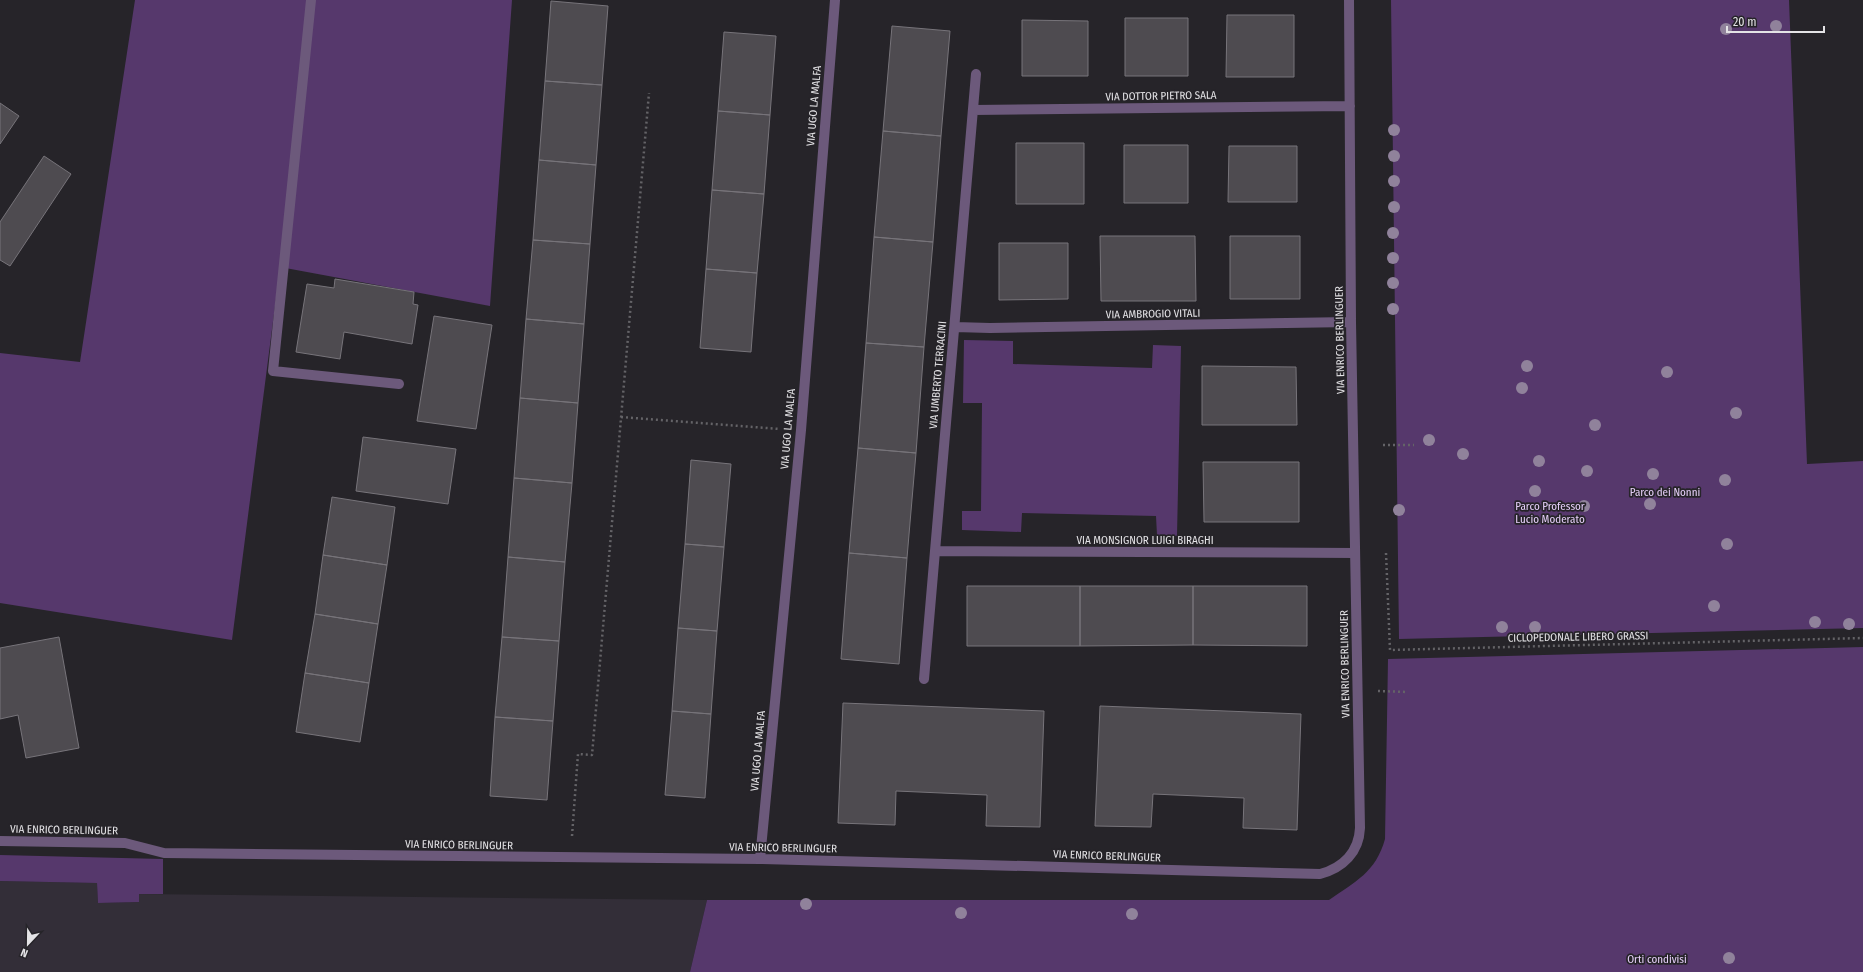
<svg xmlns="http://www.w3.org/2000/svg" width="1863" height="972" font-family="'Fira Sans Condensed',sans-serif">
	<rect width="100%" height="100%" fill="#262429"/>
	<!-- built -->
	<path fill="#332e38" d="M 0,881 L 97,883 L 98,903 L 139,902 L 139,894 L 707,900 L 690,972 L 0,972 Z"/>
	<!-- green -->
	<path fill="#56386c" d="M 135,0 L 512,0 L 490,306 L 280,267 L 232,640 L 0,603 L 0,353 L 80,362 Z
		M 1391,0 L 1789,0 L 1807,464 L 1863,461 L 1863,628 L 1399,639 Z
		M 964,340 L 1013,341 L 1013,364 L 1152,368 L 1153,345 L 1181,346 L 1177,536 L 1157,535 L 1156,516 L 1022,513 L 1021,532 L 962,530 L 962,511 L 981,511 L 982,403 L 963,403 Z
		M 1863,647 L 1863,972 L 690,972 L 707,900 L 1329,900 C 1355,882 1376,872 1385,839 L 1388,659 Z
		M 0,855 L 163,859 L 163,894 L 139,894 L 139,902 L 98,903 L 97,883 L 0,881 Z"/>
	<!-- building -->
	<path fill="#4e4b50" stroke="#77747a" d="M 551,1 L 608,6 L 602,85 L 545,81 Z
		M 1227,15 L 1294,15 L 1294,77 L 1226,77 Z
		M 1125,18 L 1188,18 L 1188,76 L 1125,76 Z
		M 1022,20 L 1088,21 L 1088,76 L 1022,76 Z
		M 892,26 L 950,31 L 941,136 L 883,131 Z
		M 724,32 L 776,36 L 770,115 L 718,111 Z
		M 545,81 L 602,85 L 596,165 L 539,160 Z
		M 0,103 L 19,116 L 0,144 Z
		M 718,111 L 770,115 L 764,194 L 712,190 Z
		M 883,131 L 941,136 L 933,242 L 874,237 Z
		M 1016,143 L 1084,143 L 1084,204 L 1016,204 Z
		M 1124,145 L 1188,145 L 1188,203 L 1124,203 Z
		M 1229,146 L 1297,146 L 1297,202 L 1228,202 Z
		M 44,156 L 71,174 L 10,266 L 0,260 L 0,222 Z
		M 539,160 L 596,165 L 590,244 L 533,240 Z
		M 712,190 L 764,194 L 757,273 L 706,269 Z
		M 1100,236 L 1195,236 L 1196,301 L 1101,301 Z
		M 1230,236 L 1300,236 L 1300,299 L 1230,299 Z
		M 874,237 L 933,242 L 924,347 L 866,343 Z
		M 533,240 L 590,244 L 584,324 L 526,319 Z
		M 999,243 L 1068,243 L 1068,299 L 999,300 Z
		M 706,269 L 757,273 L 751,352 L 700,348 Z
		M 335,279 L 414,292 L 413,304 L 418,305 L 412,344 L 344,332 L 340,359 L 296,352 L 307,284 L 334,288 Z
		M 434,316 L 492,325 L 476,429 L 417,421 Z
		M 526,319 L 584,324 L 578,403 L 520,398 Z
		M 866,343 L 924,347 L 916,453 L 858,448 Z
		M 1202,366 L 1296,367 L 1297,425 L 1202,425 Z
		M 520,398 L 578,403 L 572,483 L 514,478 Z
		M 363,437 L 456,449 L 448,504 L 356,491 Z
		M 858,448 L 916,453 L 907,558 L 849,553 Z
		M 691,460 L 731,464 L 724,547 L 685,544 Z
		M 1203,462 L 1299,462 L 1299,522 L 1204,522 Z
		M 514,478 L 572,483 L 565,562 L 508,557 Z
		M 332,497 L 395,507 L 387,565 L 323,555 Z
		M 685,544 L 724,547 L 717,631 L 678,628 Z
		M 849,553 L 907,558 L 899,664 L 841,659 Z
		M 323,555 L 387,565 L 378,624 L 315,614 Z
		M 508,557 L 565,562 L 559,641 L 502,637 Z
		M 967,586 L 1080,586 L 1080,646 L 967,646 Z
		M 1080,586 L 1193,586 L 1193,645 L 1080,646 Z
		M 1193,586 L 1307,586 L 1307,646 L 1193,645 Z
		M 315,614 L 378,624 L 369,683 L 305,673 Z
		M 678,628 L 717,631 L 711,714 L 672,711 Z
		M 59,637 L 79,748 L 26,758 L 18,715 L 0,719 L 0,648 Z
		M 502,637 L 559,641 L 553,721 L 495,717 Z
		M 305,673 L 369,683 L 360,742 L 296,732 Z
		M 843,703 L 1044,711 L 1040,827 L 986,826 L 987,795 L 896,791 L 895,825 L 838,823 Z
		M 1100,706 L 1301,714 L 1297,830 L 1243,828 L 1244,798 L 1153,794 L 1151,827 L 1095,826 Z
		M 672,711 L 711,714 L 705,798 L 665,795 Z
		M 495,717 L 553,721 L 547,800 L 490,796 Z"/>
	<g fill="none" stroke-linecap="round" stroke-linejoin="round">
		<!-- path -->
		<path stroke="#646367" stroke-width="2.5" stroke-dasharray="2 3" stroke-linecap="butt" d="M 621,417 L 780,429
			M 1383,445 L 1414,445
			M 1386,553 L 1390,650 L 1863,638
			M 1378,691 L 1407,692
			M 572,836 L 578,754 L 592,755 L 649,93"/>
		<!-- minor -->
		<path stroke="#6c597b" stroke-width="10" d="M 311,0 L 273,371 L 399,384
			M 973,110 L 1350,106
			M 955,327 L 990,328 L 1351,322
			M 935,551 L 1355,553
			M 924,679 L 976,74
			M 0,841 L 125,843 L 164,853 L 760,859 L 1320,874 C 1343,868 1359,852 1360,828 L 1351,322 L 1349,0
			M 760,859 L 801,430 L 835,0"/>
	</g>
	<!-- trees -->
	<g fill="#90829b">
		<circle cx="1776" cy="26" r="6"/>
		<circle cx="1726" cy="29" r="6"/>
		<circle cx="1394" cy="130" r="6"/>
		<circle cx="1394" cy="156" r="6"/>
		<circle cx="1394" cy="181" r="6"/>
		<circle cx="1394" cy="207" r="6"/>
		<circle cx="1393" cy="233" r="6"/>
		<circle cx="1393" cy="258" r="6"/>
		<circle cx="1393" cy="283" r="6"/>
		<circle cx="1393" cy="309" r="6"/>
		<circle cx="1527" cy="366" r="6"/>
		<circle cx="1667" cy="372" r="6"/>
		<circle cx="1522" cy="388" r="6"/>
		<circle cx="1736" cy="413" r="6"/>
		<circle cx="1595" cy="425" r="6"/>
		<circle cx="1429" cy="440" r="6"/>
		<circle cx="1463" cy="454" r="6"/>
		<circle cx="1539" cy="461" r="6"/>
		<circle cx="1587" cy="471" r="6"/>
		<circle cx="1653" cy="474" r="6"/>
		<circle cx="1725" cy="480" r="6"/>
		<circle cx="1535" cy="491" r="6"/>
		<circle cx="1650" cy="504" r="6"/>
		<circle cx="1584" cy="506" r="6"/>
		<circle cx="1399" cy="510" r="6"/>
		<circle cx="1727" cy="544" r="6"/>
		<circle cx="1714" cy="606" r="6"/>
		<circle cx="1815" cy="622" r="6"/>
		<circle cx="1849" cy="624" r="6"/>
		<circle cx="1502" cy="627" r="6"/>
		<circle cx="1535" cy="627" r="6"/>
		<circle cx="806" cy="904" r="6"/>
		<circle cx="961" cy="913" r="6"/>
		<circle cx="1132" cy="914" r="6"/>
		<circle cx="1729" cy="958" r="6"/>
	</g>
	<g text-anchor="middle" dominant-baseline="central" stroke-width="3.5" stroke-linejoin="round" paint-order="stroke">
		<!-- street labels -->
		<g font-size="11" fill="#e4e3e6" stroke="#262429">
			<text transform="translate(1161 96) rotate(-1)">VIA DOTTOR PIETRO SALA</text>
			<text transform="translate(814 106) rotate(-85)">VIA UGO LA MALFA</text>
			<text transform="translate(1153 314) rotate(-1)">VIA AMBROGIO VITALI</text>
			<text transform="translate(1340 340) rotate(-91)">VIA ENRICO BERLINGUER</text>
			<text transform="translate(938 375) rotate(-85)">VIA UMBERTO TERRACINI</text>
			<text transform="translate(788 429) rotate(-85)">VIA UGO LA MALFA</text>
			<text x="1145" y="540">VIA MONSIGNOR LUIGI BIRAGHI</text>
			<text transform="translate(1578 637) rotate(-1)">CICLOPEDONALE LIBERO GRASSI</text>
			<text transform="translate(1345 664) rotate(-91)">VIA ENRICO BERLINGUER</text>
			<text transform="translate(758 751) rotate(-85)">VIA UGO LA MALFA</text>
			<text transform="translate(64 830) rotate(1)">VIA ENRICO BERLINGUER</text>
			<text transform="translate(459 845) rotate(1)">VIA ENRICO BERLINGUER</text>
			<text transform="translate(783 848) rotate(1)">VIA ENRICO BERLINGUER</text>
			<text transform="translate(1107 856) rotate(2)">VIA ENRICO BERLINGUER</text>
		</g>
		<!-- park labels -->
		<g font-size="11" fill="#e6cff9" stroke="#262429">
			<text x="1665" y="492">Parco dei Nonni</text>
			<text x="1550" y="506">Parco Professor<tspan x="1550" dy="13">Lucio Moderato</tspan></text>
			<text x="1657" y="959">Orti condivisi</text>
		</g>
	</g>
	<!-- north arrow -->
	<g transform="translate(28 944) rotate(202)" stroke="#262429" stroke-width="3" paint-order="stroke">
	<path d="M0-3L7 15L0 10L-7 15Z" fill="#e4e3e6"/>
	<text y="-6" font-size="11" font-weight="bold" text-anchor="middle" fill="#e4e3e6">N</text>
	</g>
	<!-- scale -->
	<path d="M1727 26v6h97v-6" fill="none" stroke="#e4e3e6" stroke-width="2"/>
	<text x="1733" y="26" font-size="12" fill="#e4e3e6" stroke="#262429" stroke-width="3" paint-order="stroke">20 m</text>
</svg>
